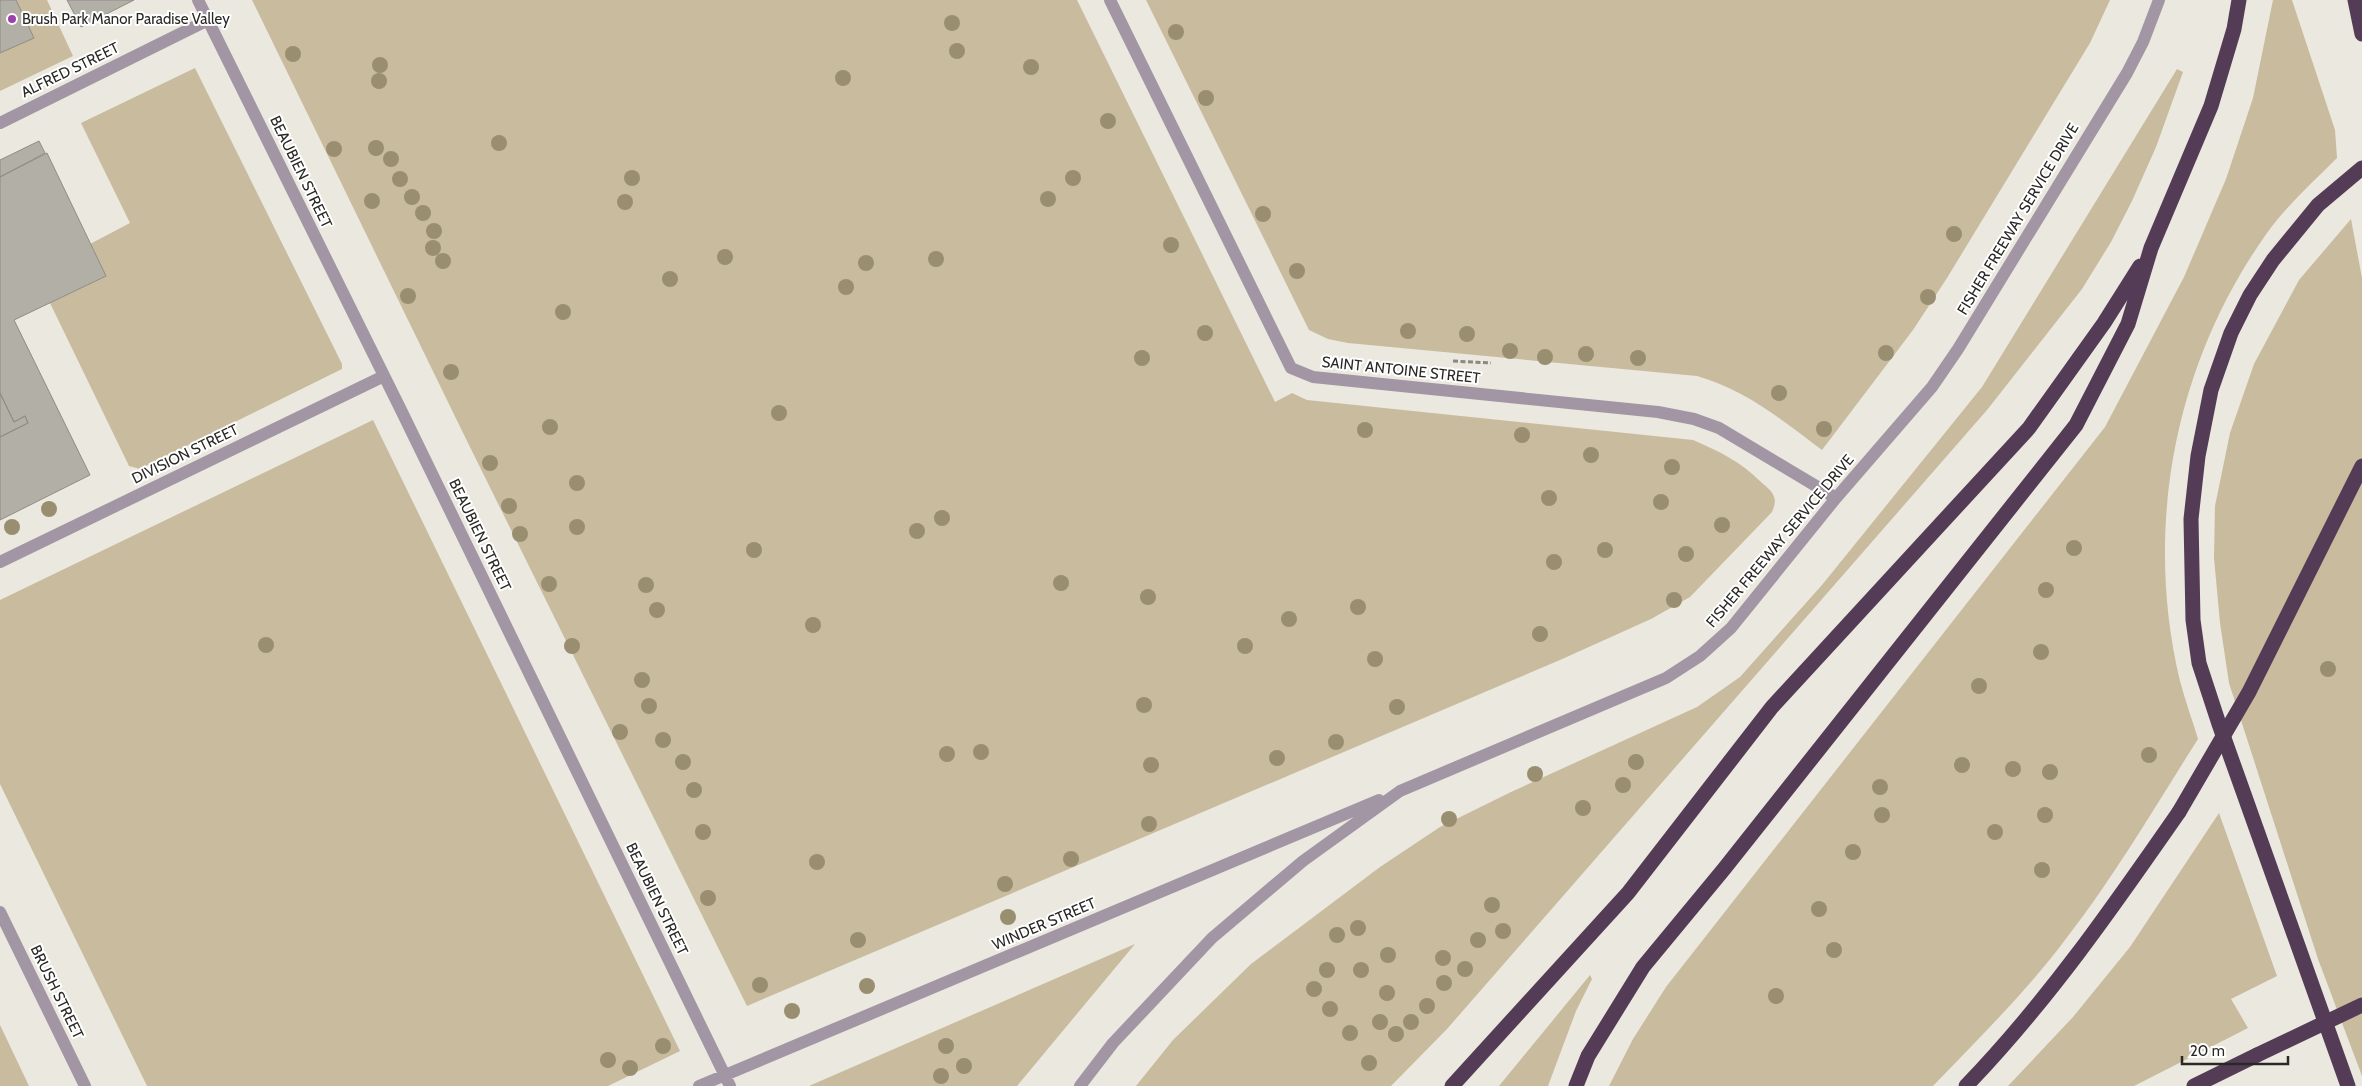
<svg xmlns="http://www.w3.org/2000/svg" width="2362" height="1086" font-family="Cabin,sans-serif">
	<rect width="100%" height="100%" fill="#ebe8df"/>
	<!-- green -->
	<path fill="#c9bb9d" d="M 0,0 L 47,0 L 73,56 L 0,91 Z
		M 252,0 L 1077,0 L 1275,402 L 1292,393 L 1307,400 L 1693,440 C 1719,451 1741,462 1761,482 C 1765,486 1772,490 1774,497 C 1776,501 1774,507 1772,512 L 1690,597 L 1651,619 L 1560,660 L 747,1006 L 467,441 Z
		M 1146,0 L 2110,0 L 2090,43 L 1947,278 L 1913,330 L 1822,450 C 1782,420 1746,390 1697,376 L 1348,343 L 1328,339 L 1309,330 Z
		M 2273,0 L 2292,0 L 2335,130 L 2337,158 C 2313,182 2287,205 2267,233 C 2175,362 2143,526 2180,681 C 2185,700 2192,719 2198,739 C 2156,805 2116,874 2068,936 C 2028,990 1979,1038 1933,1086 L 1609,1086 L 1633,1039 L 1666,987 L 2105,427 L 2184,277 L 2226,179 L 2253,98 Z
		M 195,68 L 342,364 L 342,369 L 140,469 L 129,466 L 50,303 L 105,276 L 90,244 L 130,223 L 81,123 Z
		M 2177,69 L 2183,72 L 2156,147 L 2132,201 L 2111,242 L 2082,289 L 1987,410 L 1447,1029 L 1391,1086 L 1136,1086 L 1173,1040 L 1251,964 L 1380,867 L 1440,827 L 1511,792 L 1697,707 L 1740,677 L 1822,585 L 1982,387 Z
		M 2351,219 L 2362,278 L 2362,1076 L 2318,959 L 2229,683 L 2220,623 L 2214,558 L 2215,506 L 2230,433 L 2254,364 L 2299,280 Z
		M 373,420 L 680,1051 L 608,1086 L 147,1086 L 0,784 L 0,600 Z
		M 2219,813 L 2277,976 L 2231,999 L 2248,1028 L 2134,1086 L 2008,1086 L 2073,1017 L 2130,947 Z
		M 1135,944 L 1017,1086 L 809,1086 Z
		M 1590,975 L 1592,979 L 1576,1011 L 1548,1086 L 1499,1086 Z
		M 0,1025 L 29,1086 L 0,1086 Z"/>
	<!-- building -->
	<path fill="#b2afa7" stroke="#908c85" d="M 0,0 L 16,0 L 34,38 L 0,53 Z
		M 67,0 L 134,0 L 81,27 Z
		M 39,141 L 45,153 L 0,177 L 0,160 Z
		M 47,153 L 106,276 L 14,320 L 90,475 L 0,520 L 0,437 L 28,423 L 25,416 L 14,422 L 0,393 L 0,177 Z
		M 0,393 L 14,422 L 25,416 L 28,423 L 0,437 Z"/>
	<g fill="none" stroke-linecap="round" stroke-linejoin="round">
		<!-- path -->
		<path stroke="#8a8882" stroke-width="3" stroke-dasharray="5 2.5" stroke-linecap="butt" d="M 1453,361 L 1491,363"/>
		<!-- minor -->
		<path stroke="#a296a4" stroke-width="12" d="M 198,0 L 401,410 L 730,1086
			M 1110,0 L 1291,368 L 1313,377 L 1658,412 L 1694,419 L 1719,428 L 1836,498
			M 0,123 L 208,20
			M 0,562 L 384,376
			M 0,912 L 85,1086
			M 699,1086 L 1379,800
			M 1080,1086 L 1113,1043 L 1212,938 L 1303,861 L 1400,791 L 1666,678 L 1700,656 L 1731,628 L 1836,498 L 1932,387 L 1958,349 L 2127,73 L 2143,42 L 2159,0"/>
		<!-- highway -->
		<path stroke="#543c57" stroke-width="15" d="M 2355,0 L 2362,34
			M 1452,1086 L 1628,893 L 1772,707 L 2029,428 L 2104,323 L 2140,266
			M 1576,1086 L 1588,1056 L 1643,967 L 1724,869 L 2076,425 L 2128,324 L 2151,248 L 2211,106 L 2234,29 L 2239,0
			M 1966,1086 C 2047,1002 2113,907 2179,812
			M 2194,1086 L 2257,1055
			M 2348,1086 L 2219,724 L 2199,663 L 2193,620 L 2191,519 L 2198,456 L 2211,390 L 2231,333 L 2250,295 L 2273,260 L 2318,205 L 2362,168"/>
		<!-- highway-bridge -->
		<path stroke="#543c57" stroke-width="15" d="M 2179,812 L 2249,692 L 2362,466
			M 2257,1055 L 2362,1005"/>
	</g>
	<!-- trees -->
	<g fill="#9a8e71">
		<circle cx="952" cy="23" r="8"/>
		<circle cx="1176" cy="32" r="8"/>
		<circle cx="957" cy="51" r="8"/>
		<circle cx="293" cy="54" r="8"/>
		<circle cx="380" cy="65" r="8"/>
		<circle cx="1031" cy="67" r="8"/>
		<circle cx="843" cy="78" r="8"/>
		<circle cx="379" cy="81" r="8"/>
		<circle cx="1206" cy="98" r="8"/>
		<circle cx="1108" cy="121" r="8"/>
		<circle cx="499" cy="143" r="8"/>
		<circle cx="376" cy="148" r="8"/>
		<circle cx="334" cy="149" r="8"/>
		<circle cx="391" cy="159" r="8"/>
		<circle cx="632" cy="178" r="8"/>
		<circle cx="1073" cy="178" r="8"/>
		<circle cx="400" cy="179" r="8"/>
		<circle cx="412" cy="197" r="8"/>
		<circle cx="1048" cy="199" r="8"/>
		<circle cx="372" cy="201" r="8"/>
		<circle cx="625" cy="202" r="8"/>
		<circle cx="423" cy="213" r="8"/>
		<circle cx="1263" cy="214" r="8"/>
		<circle cx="434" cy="231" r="8"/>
		<circle cx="1954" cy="234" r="8"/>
		<circle cx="1171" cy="245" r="8"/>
		<circle cx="433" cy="248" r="8"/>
		<circle cx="725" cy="257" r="8"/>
		<circle cx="936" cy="259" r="8"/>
		<circle cx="443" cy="261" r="8"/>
		<circle cx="866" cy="263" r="8"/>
		<circle cx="1297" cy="271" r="8"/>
		<circle cx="670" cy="279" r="8"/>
		<circle cx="846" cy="287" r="8"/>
		<circle cx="408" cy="296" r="8"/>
		<circle cx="1928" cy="297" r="8"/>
		<circle cx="563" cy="312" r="8"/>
		<circle cx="1408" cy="331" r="8"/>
		<circle cx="1205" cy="333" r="8"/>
		<circle cx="1467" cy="334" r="8"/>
		<circle cx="1510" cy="351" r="8"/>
		<circle cx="1886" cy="353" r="8"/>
		<circle cx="1586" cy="354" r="8"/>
		<circle cx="1545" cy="357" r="8"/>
		<circle cx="1142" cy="358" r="8"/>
		<circle cx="1638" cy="358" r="8"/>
		<circle cx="451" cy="372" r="8"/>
		<circle cx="1779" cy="393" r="8"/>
		<circle cx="779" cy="413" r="8"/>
		<circle cx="550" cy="427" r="8"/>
		<circle cx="1824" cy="429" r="8"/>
		<circle cx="1365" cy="430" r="8"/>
		<circle cx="1522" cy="435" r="8"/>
		<circle cx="1591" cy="455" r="8"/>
		<circle cx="490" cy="463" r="8"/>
		<circle cx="1672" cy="467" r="8"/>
		<circle cx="577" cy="483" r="8"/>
		<circle cx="1549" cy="498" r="8"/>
		<circle cx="1661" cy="502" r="8"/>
		<circle cx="509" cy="506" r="8"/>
		<circle cx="49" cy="509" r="8"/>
		<circle cx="942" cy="518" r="8"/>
		<circle cx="1722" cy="525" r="8"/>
		<circle cx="12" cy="527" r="8"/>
		<circle cx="577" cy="527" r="8"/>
		<circle cx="917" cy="531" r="8"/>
		<circle cx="520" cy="534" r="8"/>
		<circle cx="2074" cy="548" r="8"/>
		<circle cx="754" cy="550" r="8"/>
		<circle cx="1605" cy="550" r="8"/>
		<circle cx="1686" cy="554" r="8"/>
		<circle cx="1554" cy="562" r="8"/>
		<circle cx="1061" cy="583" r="8"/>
		<circle cx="549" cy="584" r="8"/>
		<circle cx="646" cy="585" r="8"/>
		<circle cx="2046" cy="590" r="8"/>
		<circle cx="1148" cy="597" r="8"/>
		<circle cx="1674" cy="600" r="8"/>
		<circle cx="1358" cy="607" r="8"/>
		<circle cx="657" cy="610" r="8"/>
		<circle cx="1289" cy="619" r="8"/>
		<circle cx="813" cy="625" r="8"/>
		<circle cx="1540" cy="634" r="8"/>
		<circle cx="266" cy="645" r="8"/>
		<circle cx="572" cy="646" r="8"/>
		<circle cx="1245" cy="646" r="8"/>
		<circle cx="2041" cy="652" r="8"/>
		<circle cx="1375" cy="659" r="8"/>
		<circle cx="2328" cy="669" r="8"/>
		<circle cx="642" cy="680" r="8"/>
		<circle cx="1979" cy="686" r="8"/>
		<circle cx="1144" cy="705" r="8"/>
		<circle cx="649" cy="706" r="8"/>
		<circle cx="1397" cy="707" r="8"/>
		<circle cx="620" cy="732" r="8"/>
		<circle cx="663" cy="740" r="8"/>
		<circle cx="1336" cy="742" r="8"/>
		<circle cx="981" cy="752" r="8"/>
		<circle cx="947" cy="754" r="8"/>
		<circle cx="2149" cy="755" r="8"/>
		<circle cx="1277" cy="758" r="8"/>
		<circle cx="683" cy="762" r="8"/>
		<circle cx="1636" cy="762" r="8"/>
		<circle cx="1151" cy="765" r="8"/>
		<circle cx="1962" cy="765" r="8"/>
		<circle cx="2013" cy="769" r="8"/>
		<circle cx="2050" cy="772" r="8"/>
		<circle cx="1535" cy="774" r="8"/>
		<circle cx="1623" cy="785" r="8"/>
		<circle cx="1880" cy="787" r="8"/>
		<circle cx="694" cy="790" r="8"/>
		<circle cx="1583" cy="808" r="8"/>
		<circle cx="1882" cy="815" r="8"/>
		<circle cx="2045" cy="815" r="8"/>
		<circle cx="1449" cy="819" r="8"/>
		<circle cx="1149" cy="824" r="8"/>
		<circle cx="703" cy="832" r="8"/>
		<circle cx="1995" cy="832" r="8"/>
		<circle cx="1853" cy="852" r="8"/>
		<circle cx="1071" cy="859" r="8"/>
		<circle cx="817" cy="862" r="8"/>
		<circle cx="2042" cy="870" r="8"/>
		<circle cx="1005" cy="884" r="8"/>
		<circle cx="708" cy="898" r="8"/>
		<circle cx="1492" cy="905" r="8"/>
		<circle cx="1819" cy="909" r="8"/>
		<circle cx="1008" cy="917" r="8"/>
		<circle cx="1358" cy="928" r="8"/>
		<circle cx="1503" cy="931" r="8"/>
		<circle cx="1337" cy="935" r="8"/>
		<circle cx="858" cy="940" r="8"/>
		<circle cx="1478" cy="940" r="8"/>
		<circle cx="1834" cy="950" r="8"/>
		<circle cx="1388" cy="955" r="8"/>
		<circle cx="1443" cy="958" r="8"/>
		<circle cx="1465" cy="969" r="8"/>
		<circle cx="1327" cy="970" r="8"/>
		<circle cx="1361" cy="970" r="8"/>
		<circle cx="1444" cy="983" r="8"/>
		<circle cx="760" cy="985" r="8"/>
		<circle cx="867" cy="986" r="8"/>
		<circle cx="1314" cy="989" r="8"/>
		<circle cx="1387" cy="993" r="8"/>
		<circle cx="1776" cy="996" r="8"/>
		<circle cx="1427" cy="1006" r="8"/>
		<circle cx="1330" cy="1009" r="8"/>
		<circle cx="792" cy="1011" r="8"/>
		<circle cx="1380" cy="1022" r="8"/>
		<circle cx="1411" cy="1022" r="8"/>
		<circle cx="1350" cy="1033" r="8"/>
		<circle cx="1396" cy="1034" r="8"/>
		<circle cx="663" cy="1046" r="8"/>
		<circle cx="946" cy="1046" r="8"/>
		<circle cx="608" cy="1060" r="8"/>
		<circle cx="1369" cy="1063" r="8"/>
		<circle cx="964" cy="1066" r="8"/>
		<circle cx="630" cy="1068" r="8"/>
		<circle cx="941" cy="1076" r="8"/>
	</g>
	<!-- markers -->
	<circle fill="#9c40ab" stroke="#fff" stroke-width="2" cx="12" cy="19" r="5"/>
	<g text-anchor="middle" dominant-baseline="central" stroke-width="4" stroke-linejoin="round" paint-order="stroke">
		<!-- poi labels -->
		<g font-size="15" fill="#292825" stroke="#fff" text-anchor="start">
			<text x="22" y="19">Brush Park Manor Paradise Valley</text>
		</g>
		<!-- street labels -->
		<g font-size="15" fill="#292825" stroke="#fff">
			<text transform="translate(70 70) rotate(-26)">ALFRED STREET</text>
			<text transform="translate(301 172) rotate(64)">BEAUBIEN STREET</text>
			<text transform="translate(2018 219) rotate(-59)">FISHER FREEWAY SERVICE DRIVE</text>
			<text transform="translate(1401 370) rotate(6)">SAINT ANTOINE STREET</text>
			<text transform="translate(185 454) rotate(-26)">DIVISION STREET</text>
			<text transform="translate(480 535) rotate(64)">BEAUBIEN STREET</text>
			<text transform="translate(1780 541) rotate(-50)">FISHER FREEWAY SERVICE DRIVE</text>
			<text transform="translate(657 899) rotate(64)">BEAUBIEN STREET</text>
			<text transform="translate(1044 924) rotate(-23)">WINDER STREET</text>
			<text transform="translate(57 992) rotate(64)">BRUSH STREET</text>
		</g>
	</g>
	<!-- scale -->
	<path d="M2182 1056v8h106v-8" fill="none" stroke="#292825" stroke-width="2.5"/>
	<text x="2190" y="1056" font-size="15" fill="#292825" stroke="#ffffff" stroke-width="4" paint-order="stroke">20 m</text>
</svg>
